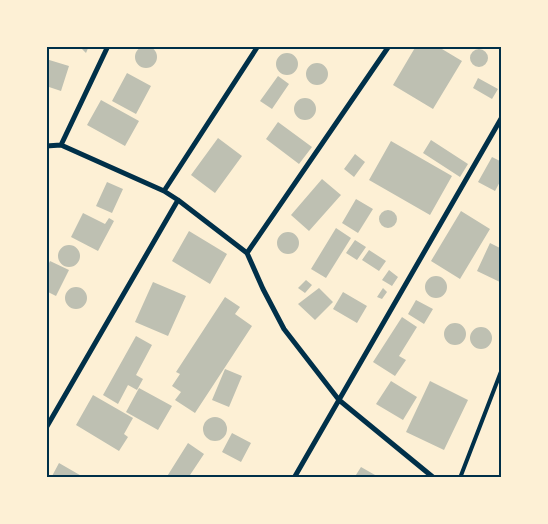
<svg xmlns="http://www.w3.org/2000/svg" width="548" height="524" font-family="'Fira Sans',sans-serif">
	<rect width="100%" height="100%" fill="#fdf0d5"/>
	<!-- building -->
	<path fill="#bec0b2" d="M135 57a11 11 0 1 1 22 0a11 11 0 1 1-22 0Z
		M 79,46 L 89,46 L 86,53 Z
		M 416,46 L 437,46 L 462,61 L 433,109 L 393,85 Z
		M470 58a9 9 0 1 1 18 0a9 9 0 1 1-18 0Z
		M276 64a11 11 0 1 1 22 0a11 11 0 1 1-22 0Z
		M 46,59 L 69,66 L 61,91 L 46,86 Z
		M306 74a11 11 0 1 1 22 0a11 11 0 1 1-22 0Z
		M 127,73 L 151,86 L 136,114 L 112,101 Z
		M 278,76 L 289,84 L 272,109 L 260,101 Z
		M 478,78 L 498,89 L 492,99 L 473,88 Z
		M294 109a11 11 0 1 1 22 0a11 11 0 1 1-22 0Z
		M 101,100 L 139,121 L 125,146 L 87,125 Z
		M 278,122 L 312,147 L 299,164 L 266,139 Z
		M 218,138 L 242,156 L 215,193 L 191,175 Z
		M 431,140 L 468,164 L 460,177 L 423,153 Z
		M 391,141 L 452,176 L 430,215 L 369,180 Z
		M 355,154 L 365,162 L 354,177 L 344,169 Z
		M 492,157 L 502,162 L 502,178 L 495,191 L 478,182 Z
		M 322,179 L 341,195 L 309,231 L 291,215 Z
		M 107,182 L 123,189 L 112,213 L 96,206 Z
		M 356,199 L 373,209 L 358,233 L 342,223 Z
		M379 219a9 9 0 1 1 18 0a9 9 0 1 1-18 0Z
		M 461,211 L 490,229 L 460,279 L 431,261 Z
		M 83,213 L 105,224 L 109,218 L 114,221 L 98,251 L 71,237 Z
		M 336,228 L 351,238 L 326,278 L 311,269 Z
		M 189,231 L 227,254 L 210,284 L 172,261 Z
		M277 243a11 11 0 1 1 22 0a11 11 0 1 1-22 0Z
		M 355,240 L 366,247 L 357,260 L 346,253 Z
		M 490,243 L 502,249 L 502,283 L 477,271 Z
		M58 256a11 11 0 1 1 22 0a11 11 0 1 1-22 0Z
		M 369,250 L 386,261 L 379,271 L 362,260 Z
		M 50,261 L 69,270 L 56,296 L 46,291 L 46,269 Z
		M 389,270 L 398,277 L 392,286 L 382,280 Z
		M425 287a11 11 0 1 1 22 0a11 11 0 1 1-22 0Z
		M 306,280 L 312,285 L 305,293 L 298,288 Z
		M 153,282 L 186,296 L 168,336 L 135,322 Z
		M65 298a11 11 0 1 1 22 0a11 11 0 1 1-22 0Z
		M 319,288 L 333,302 L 315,320 L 298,304 Z
		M 383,288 L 387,292 L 382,299 L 377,297 Z
		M 343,292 L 367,306 L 357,323 L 333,309 Z
		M 225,297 L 240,307 L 235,314 L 252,326 L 195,413 L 175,400 L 181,392 L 172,386 L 180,374 L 176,372 Z
		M 416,300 L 433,309 L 424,324 L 408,314 Z
		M 402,317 L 417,327 L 399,356 L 406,360 L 395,376 L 373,362 Z
		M444 334a11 11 0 1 1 22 0a11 11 0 1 1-22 0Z
		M470 338a11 11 0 1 1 22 0a11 11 0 1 1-22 0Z
		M 136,336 L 152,345 L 136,375 L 143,379 L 137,390 L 128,385 L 118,404 L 103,395 Z
		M 225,369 L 242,376 L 229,407 L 212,400 Z
		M 391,381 L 417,397 L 403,420 L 376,404 Z
		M 430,381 L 468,400 L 444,450 L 406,432 Z
		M 139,388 L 172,406 L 158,430 L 126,412 Z
		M 93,395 L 133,418 L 124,434 L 128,437 L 119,451 L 76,425 Z
		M203 429a12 12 0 1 1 24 0a12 12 0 1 1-24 0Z
		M 232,433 L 251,443 L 241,462 L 222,452 Z
		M 188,443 L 204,454 L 188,478 L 166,478 Z
		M 59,463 L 85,478 L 51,478 Z
		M 361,467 L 375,475 L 373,478 L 354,478 Z"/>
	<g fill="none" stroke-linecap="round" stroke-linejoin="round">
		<!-- service -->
		<path stroke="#003049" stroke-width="4" d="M 460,478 L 502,369"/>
		<!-- minor -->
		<path stroke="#003049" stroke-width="5" d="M 61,145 L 108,46
			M 46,146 L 61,145 L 164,191 L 178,200 L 247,253 L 263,289 L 284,329 L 339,400 L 434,478
			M 164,191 L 258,46
			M 247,253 L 389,46
			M 46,428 L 178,200
			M 294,478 L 502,117"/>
	</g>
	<!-- border -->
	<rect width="548" height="524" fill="none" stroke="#fdf0d5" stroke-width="95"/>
	<rect x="48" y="48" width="452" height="428" fill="none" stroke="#003049" stroke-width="2"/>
</svg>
